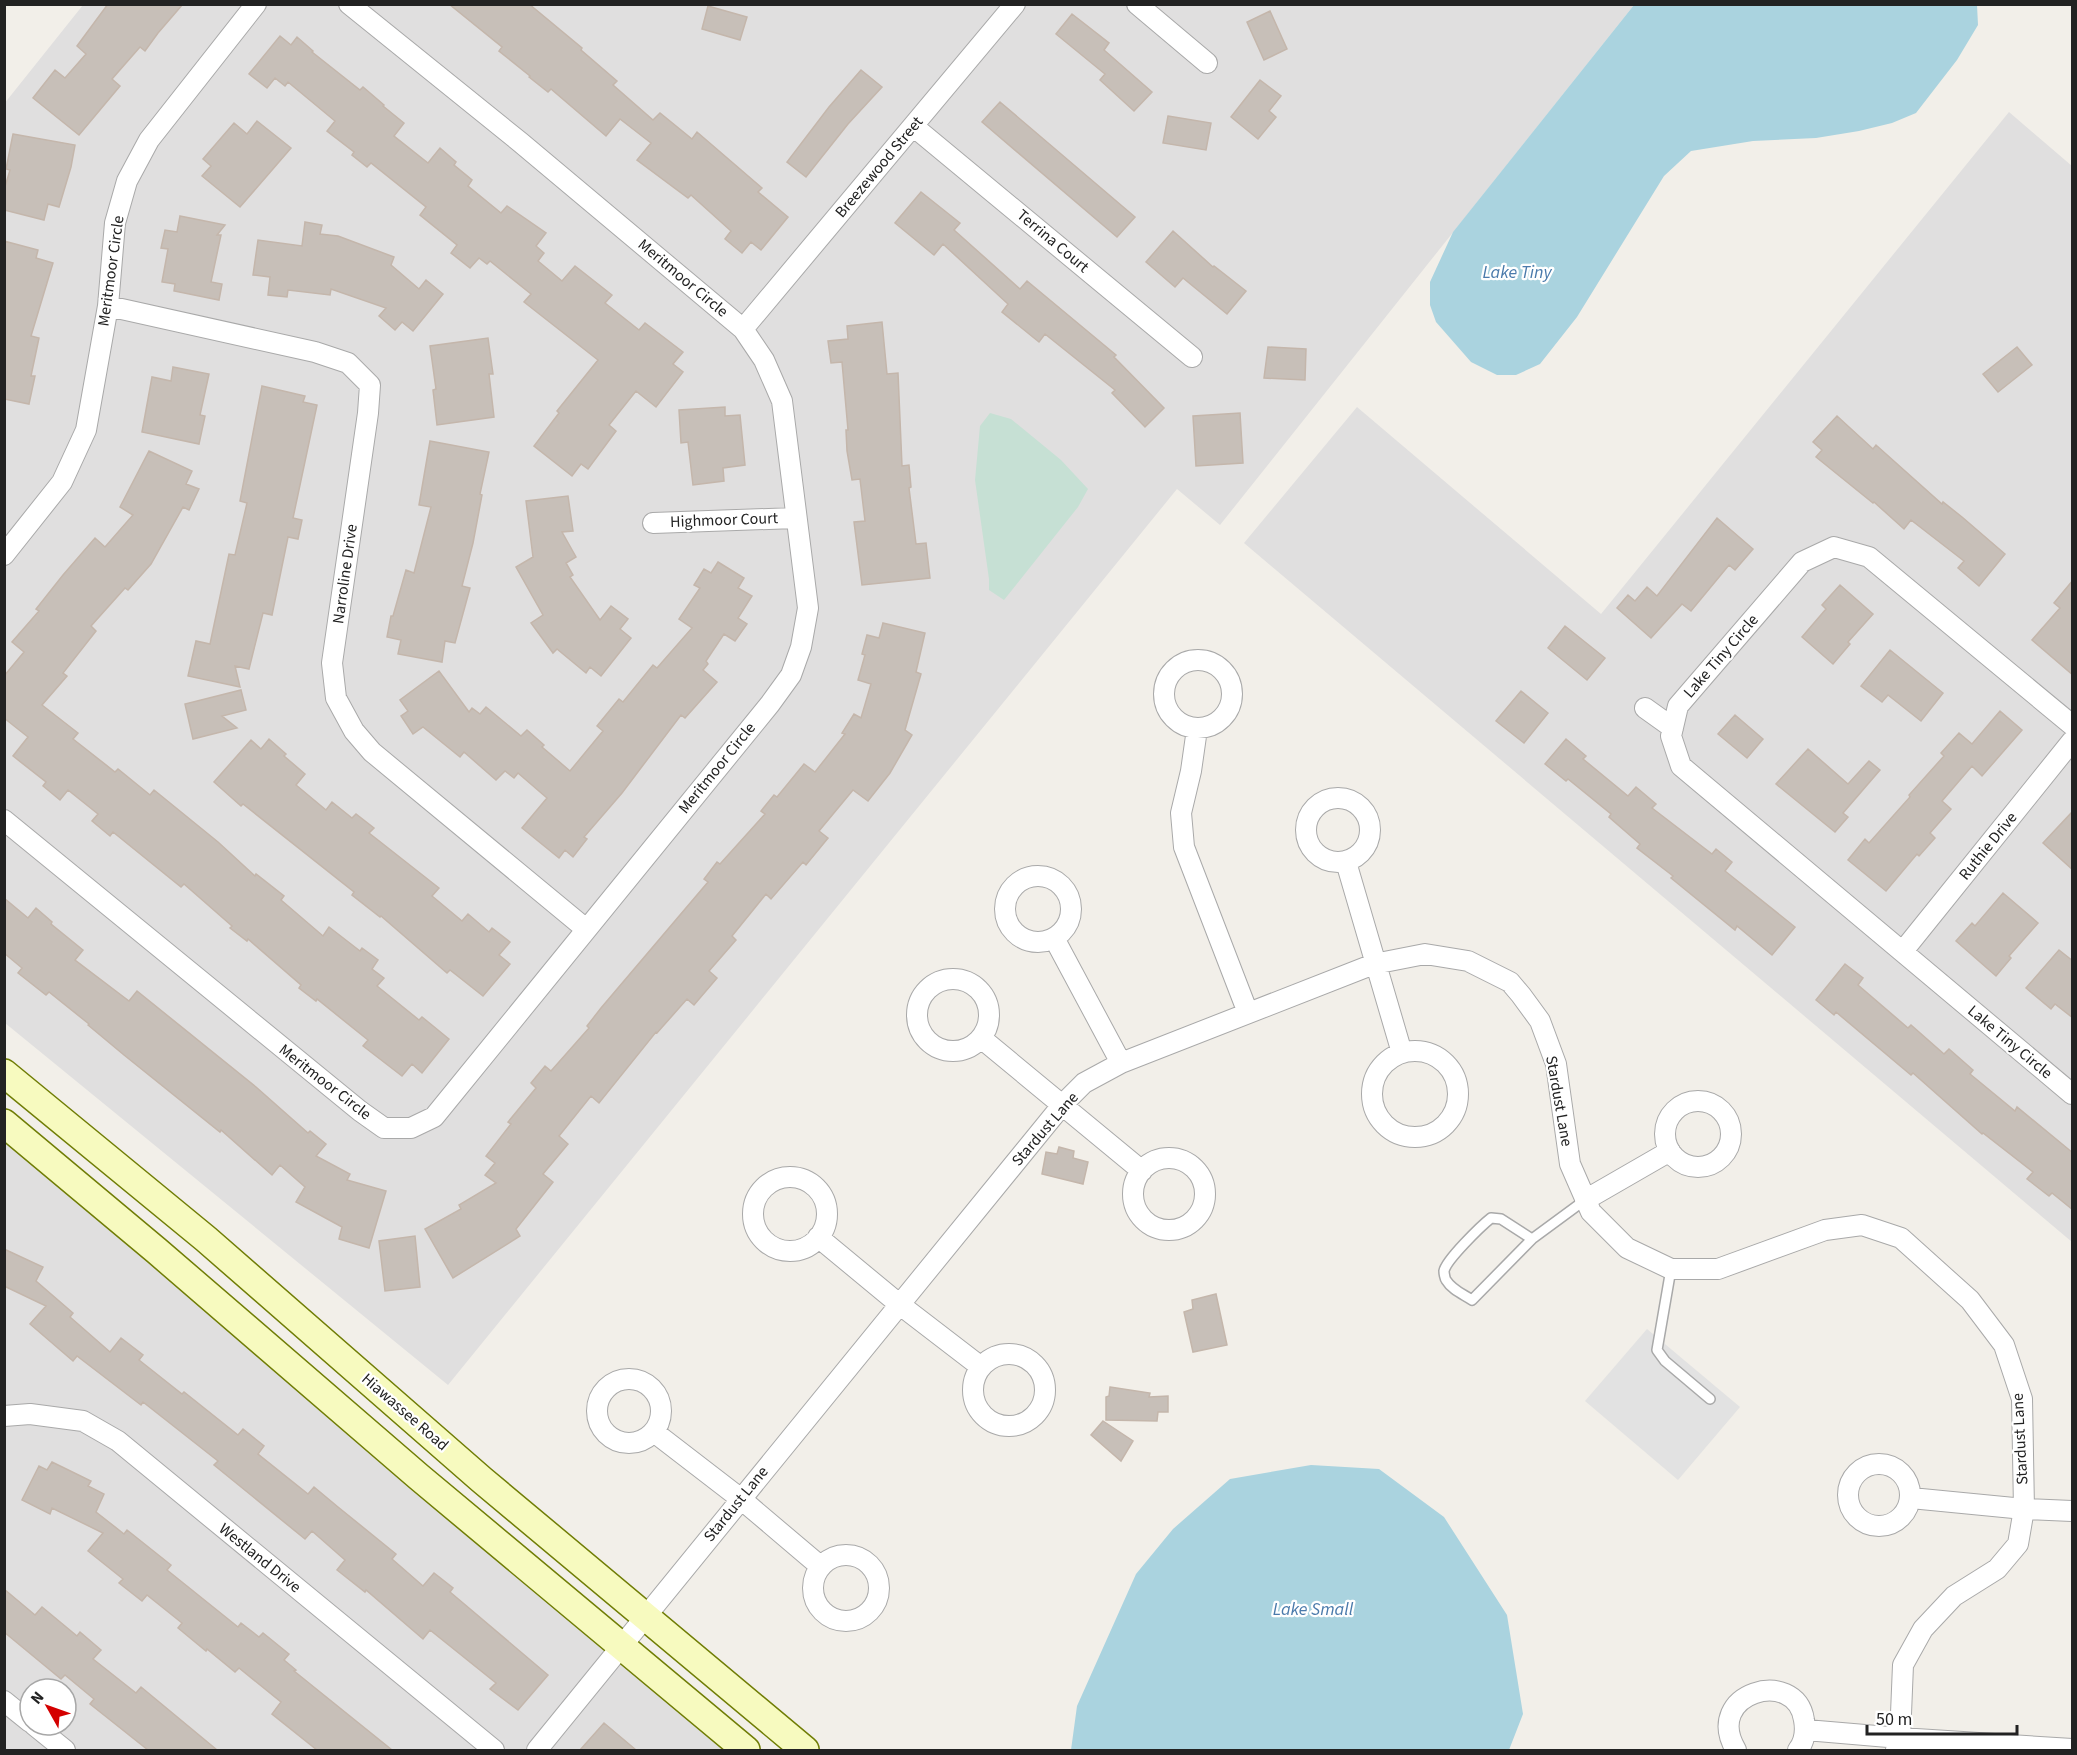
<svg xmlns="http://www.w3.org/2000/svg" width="2077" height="1755" font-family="'Source Sans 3',sans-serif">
	<rect width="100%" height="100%" fill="#f2efe9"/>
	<!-- residential -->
	<path fill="#e0dfdf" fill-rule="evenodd" d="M 83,5 L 1634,5 L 1220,525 L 1177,489 L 448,1385 L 5,1023 L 4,104 Z
		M 2009,112 L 2072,166 L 2072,1242 L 1244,543 L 1357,407 L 1601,614 Z
		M 4,1135 L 730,1750 L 5,1750 ZM 30,1689 L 66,1689 L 66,1725 L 30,1725 Z"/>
	<!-- wetland -->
	<path fill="#c6e0d4" d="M 990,413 L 1011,419 L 1061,460 L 1088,489 L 1078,507 L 1004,600 L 989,590 L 989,579 L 975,480 L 980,426 Z"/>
	<!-- parking -->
	<path fill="#e2e2e2" d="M 1647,1329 L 1740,1407 L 1678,1480 L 1585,1401 Z"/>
	<!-- water -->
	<path fill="#aad3df" d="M 1634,5 L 1977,5 L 1978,25 L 1957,60 L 1916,113 L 1892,123 L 1859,131 L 1816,138 L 1753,141 L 1691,151 L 1664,176 L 1577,317 L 1540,364 L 1516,375 L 1497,375 L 1471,362 L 1436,322 L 1430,305 L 1430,282 L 1453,232 Z
		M 1311,1465 L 1379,1469 L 1444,1517 L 1507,1615 L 1523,1714 L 1509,1750 L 1071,1750 L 1077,1706 L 1136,1574 L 1173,1529 L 1230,1479 Z"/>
	<!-- building -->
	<path fill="#c7bfb8" stroke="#c4b6ab" stroke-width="1.5" d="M 108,4 L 183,4 L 158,33 L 145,51 L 140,47 L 112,79 L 120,86 L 79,135 L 33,98 L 55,70 L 65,78 L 86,54 L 77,46 Z
		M 449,4 L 529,4 L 582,48 L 581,50 L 617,81 L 613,85 L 653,120 L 660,113 L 692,139 L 697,132 L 762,188 L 758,192 L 788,217 L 761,250 L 751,242 L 742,253 L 725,239 L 731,231 L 691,195 L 688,198 L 637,160 L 651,143 L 620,119 L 606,136 L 551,89 L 548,92 L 529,77 L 530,76 L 499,51 L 502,47 Z
		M 708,6 L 747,17 L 740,40 L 702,29 Z
		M 1270,11 L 1287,49 L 1264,60 L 1247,22 Z
		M 1072,14 L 1109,43 L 1104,50 L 1152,92 L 1134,111 L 1100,80 L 1105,74 L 1056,34 Z
		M 280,36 L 291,45 L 297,37 L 313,51 L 312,52 L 360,90 L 363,87 L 384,105 L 383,106 L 404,123 L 394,136 L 428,163 L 440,148 L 456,162 L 454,165 L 472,180 L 468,186 L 501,213 L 507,206 L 546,233 L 536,246 L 544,253 L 538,261 L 562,281 L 575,266 L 612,295 L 605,303 L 639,330 L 645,323 L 683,352 L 673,364 L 683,372 L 656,407 L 636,391 L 609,425 L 616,431 L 588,469 L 581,464 L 572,476 L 534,446 L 559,413 L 557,411 L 598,360 L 524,302 L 531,294 L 490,261 L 487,264 L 479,258 L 470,268 L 451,253 L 457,245 L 420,215 L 426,207 L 371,163 L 367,167 L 352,155 L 354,152 L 327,131 L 335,121 L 288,82 L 285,86 L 275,78 L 267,88 L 249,74 Z
		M 861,70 L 882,87 L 848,124 L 806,177 L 787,162 L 829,107 Z
		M 1260,80 L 1281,96 L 1269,111 L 1276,117 L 1258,139 L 1231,117 Z
		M 1000,102 L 1135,217 L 1117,237 L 982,122 Z
		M 1168,116 L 1211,123 L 1206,150 L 1163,143 Z
		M 257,121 L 291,148 L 240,207 L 202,176 L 211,166 L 203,159 L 234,123 L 247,134 Z
		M 13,134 L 75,145 L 71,167 L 59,207 L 48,204 L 44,220 L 4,210 L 4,190 L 10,170 L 6,169 Z
		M 921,192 L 960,223 L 954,230 L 1020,289 L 1027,281 L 1116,355 L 1114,357 L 1164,408 L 1145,427 L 1112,393 L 1115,390 L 1045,334 L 1039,342 L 1002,312 L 1008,304 L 943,244 L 934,255 L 895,223 Z
		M 180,216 L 225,225 L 217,235 L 221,235 L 211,282 L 222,284 L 219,300 L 174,291 L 175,284 L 162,282 L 168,249 L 161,248 L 165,230 L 177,232 Z
		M 305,222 L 322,225 L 320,234 L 338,236 L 394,257 L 391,265 L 419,289 L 426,280 L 443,294 L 413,331 L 402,322 L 395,330 L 379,316 L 386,308 L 331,289 L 330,295 L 288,290 L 287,297 L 268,295 L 270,277 L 253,275 L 258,240 L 302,246 Z
		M 1173,231 L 1213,267 L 1214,266 L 1246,291 L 1227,314 L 1183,278 L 1175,287 L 1146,262 Z
		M 4,241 L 38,250 L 36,258 L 53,263 L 31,336 L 39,338 L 31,376 L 35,376 L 29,404 L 4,399 Z
		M 882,322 L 887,374 L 898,373 L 902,466 L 909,465 L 911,487 L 909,488 L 916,544 L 926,543 L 930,578 L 862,585 L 854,522 L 865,521 L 860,479 L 852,480 L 847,451 L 846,430 L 848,430 L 842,362 L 831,363 L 828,341 L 848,339 L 847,326 Z
		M 488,338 L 493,374 L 489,374 L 494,417 L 437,425 L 433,390 L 436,389 L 430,346 Z
		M 1268,347 L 1306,349 L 1305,380 L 1264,378 Z
		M 2017,347 L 2032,365 L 1998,392 L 1983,374 Z
		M 173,367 L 209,374 L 200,415 L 205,416 L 199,444 L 142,432 L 152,377 L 171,381 Z
		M 262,386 L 305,396 L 303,402 L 317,405 L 293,518 L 302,520 L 298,539 L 288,537 L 272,615 L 263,613 L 249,669 L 235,666 L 240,687 L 188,676 L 196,641 L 210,644 L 229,554 L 235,555 L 247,503 L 240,501 Z
		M 725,407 L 725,416 L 740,415 L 745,465 L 723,468 L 724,481 L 693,485 L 688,442 L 681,443 L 679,410 Z
		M 1240,413 L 1243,463 L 1196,466 L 1193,416 Z
		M 1837,416 L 1873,449 L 1876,445 L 1942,504 L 1943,502 L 1962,517 L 2005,554 L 1979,586 L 1958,568 L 1964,561 L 1911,520 L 1904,529 L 1874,502 L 1873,503 L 1816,457 L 1822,450 L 1813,442 Z
		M 430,441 L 489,452 L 480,494 L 482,495 L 473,543 L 462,586 L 470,588 L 455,643 L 445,641 L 442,662 L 398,654 L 401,640 L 387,637 L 391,616 L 393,616 L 406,570 L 414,573 L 431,507 L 419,505 Z
		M 149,451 L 192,471 L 186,484 L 199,489 L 189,510 L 183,507 L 151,564 L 128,590 L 125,588 L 91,626 L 96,631 L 63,673 L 67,676 L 42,705 L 78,733 L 73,739 L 115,772 L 118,769 L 150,795 L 154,790 L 218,842 L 255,876 L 256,874 L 284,896 L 281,900 L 323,936 L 329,927 L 360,951 L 362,948 L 378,960 L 372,969 L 384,978 L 377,986 L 419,1020 L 422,1017 L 449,1039 L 422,1073 L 412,1064 L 402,1076 L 363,1046 L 368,1040 L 317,999 L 316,1001 L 299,988 L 301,985 L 248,939 L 247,941 L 230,928 L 232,926 L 184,884 L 181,887 L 113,832 L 110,836 L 92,821 L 98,814 L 68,790 L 60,800 L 43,786 L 46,782 L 13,756 L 28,737 L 4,718 L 4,676 L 24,652 L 12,642 L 39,611 L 36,609 L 63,575 L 95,538 L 105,547 L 133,515 L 120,507 Z
		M 568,496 L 573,531 L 562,532 L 576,557 L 566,563 L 573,575 L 570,577 L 600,620 L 611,606 L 628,619 L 620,629 L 631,638 L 601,676 L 590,667 L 586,673 L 557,649 L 553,653 L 531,623 L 543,615 L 516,567 L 533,557 L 526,501 Z
		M 1717,518 L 1753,549 L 1735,570 L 1729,565 L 1691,611 L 1682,604 L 1651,638 L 1617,608 L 1628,595 L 1635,601 L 1647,587 L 1657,596 Z
		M 718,562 L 744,578 L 738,588 L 752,596 L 738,618 L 747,624 L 735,641 L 724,634 L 706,661 L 708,664 L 703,670 L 717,682 L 685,718 L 681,715 L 622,793 L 584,837 L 587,839 L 573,857 L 565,850 L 559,858 L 522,828 L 547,798 L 518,773 L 514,778 L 505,771 L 496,780 L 464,752 L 460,757 L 423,727 L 413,734 L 401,716 L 408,711 L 400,700 L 439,671 L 469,712 L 472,708 L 480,714 L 486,707 L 521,736 L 527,730 L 544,745 L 542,747 L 570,771 L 603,731 L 597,726 L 619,699 L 623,702 L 653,665 L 657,668 L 692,628 L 679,619 L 700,588 L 694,585 L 704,569 L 711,573 Z
		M 2073,580 L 2073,675 L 2032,640 L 2060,608 L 2054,603 Z
		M 1840,585 L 1873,614 L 1848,642 L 1850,644 L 1833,664 L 1802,637 L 1826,609 L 1822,605 Z
		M 883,623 L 925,633 L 916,672 L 921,674 L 905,730 L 912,735 L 890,773 L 868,801 L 853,790 L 819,831 L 828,838 L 806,865 L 803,862 L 771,899 L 766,894 L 732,936 L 736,940 L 709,971 L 717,978 L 694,1005 L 687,999 L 657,1033 L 656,1032 L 599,1103 L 591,1096 L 559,1136 L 568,1144 L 543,1174 L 553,1182 L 516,1229 L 520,1236 L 453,1278 L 425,1229 L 461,1209 L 459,1205 L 496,1183 L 485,1175 L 495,1163 L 486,1156 L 511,1124 L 508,1122 L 536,1088 L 531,1083 L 545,1066 L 551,1071 L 589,1028 L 587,1026 L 601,1008 L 708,882 L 704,879 L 717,862 L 720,864 L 765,814 L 761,811 L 774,795 L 777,797 L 804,764 L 815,772 L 845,734 L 842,733 L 854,714 L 861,718 L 871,684 L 858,680 L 865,655 L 862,654 L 867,635 L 879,638 Z
		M 1565,626 L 1605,658 L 1587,680 L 1548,648 Z
		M 1890,650 L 1943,693 L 1921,721 L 1888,695 L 1882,702 L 1861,686 Z
		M 241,690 L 246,710 L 222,716 L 237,728 L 193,739 L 185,704 Z
		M 1521,691 L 1548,713 L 1524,743 L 1496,721 Z
		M 2000,711 L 2022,730 L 1982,776 L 1972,766 L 1942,801 L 1951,809 L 1930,833 L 1935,838 L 1919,856 L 1917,854 L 1886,891 L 1848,860 L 1865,839 L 1869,843 L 1910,797 L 1909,795 L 1944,756 L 1941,753 L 1959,733 L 1972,744 Z
		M 1735,715 L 1763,739 L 1747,758 L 1718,734 Z
		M 269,739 L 286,754 L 284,756 L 305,774 L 296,785 L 326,810 L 332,802 L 352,818 L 356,814 L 374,828 L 369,833 L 439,888 L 432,896 L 462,921 L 468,914 L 489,932 L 492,928 L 510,942 L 499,955 L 510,964 L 483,996 L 450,970 L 447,973 L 381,916 L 380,917 L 352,895 L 354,892 L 243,804 L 241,806 L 214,782 L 251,740 L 261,749 Z
		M 1566,739 L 1586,756 L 1583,759 L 1628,796 L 1636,787 L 1656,804 L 1652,808 L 1712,854 L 1716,849 L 1732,862 L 1725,871 L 1795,927 L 1772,955 L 1737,926 L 1735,930 L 1671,878 L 1673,876 L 1637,848 L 1640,844 L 1609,817 L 1611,814 L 1568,779 L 1566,781 L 1545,764 Z
		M 1808,749 L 1848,784 L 1869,761 L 1880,770 L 1843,813 L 1848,817 L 1835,832 L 1776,784 Z
		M 2073,811 L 2073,870 L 2043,843 Z
		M 2003,893 L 2038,923 L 2009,956 L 2011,958 L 1996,976 L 1956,941 L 1972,923 L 1975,926 Z
		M 4,898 L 28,918 L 36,908 L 52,922 L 51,924 L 83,950 L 75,960 L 129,1001 L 137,991 L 256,1087 L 308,1133 L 310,1131 L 326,1144 L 316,1156 L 350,1174 L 347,1180 L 386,1191 L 369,1248 L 339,1239 L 342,1227 L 296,1202 L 305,1187 L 280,1165 L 272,1175 L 221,1130 L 220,1132 L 124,1055 L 88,1025 L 89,1024 L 49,992 L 46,995 L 18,973 L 22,968 L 4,953 Z
		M 2059,950 L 2073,961 L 2073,1018 L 2055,1004 L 2051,1009 L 2026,988 Z
		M 1845,964 L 1863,978 L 1858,985 L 1908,1028 L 1911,1025 L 1944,1054 L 1949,1049 L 1973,1070 L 1970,1074 L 2015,1111 L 2017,1107 L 2073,1153 L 2073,1210 L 2052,1193 L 2049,1196 L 2027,1179 L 2033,1172 L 1983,1133 L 1982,1134 L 1913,1073 L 1911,1075 L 1836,1012 L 1834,1015 L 1816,1000 Z
		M 1059,1147 L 1074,1151 L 1073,1158 L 1088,1162 L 1083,1184 L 1042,1174 L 1046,1152 L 1057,1154 Z
		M 415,1236 L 420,1287 L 385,1291 L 379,1241 Z
		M 4,1249 L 43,1267 L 36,1281 L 73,1313 L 70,1317 L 110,1352 L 121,1338 L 143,1355 L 139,1360 L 182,1394 L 184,1392 L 238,1435 L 243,1429 L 264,1446 L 258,1454 L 308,1494 L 314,1487 L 338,1507 L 396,1554 L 392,1559 L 423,1586 L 434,1573 L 453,1588 L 450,1592 L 548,1675 L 518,1710 L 490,1689 L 496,1683 L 430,1630 L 423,1639 L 366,1590 L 365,1592 L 337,1570 L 345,1560 L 312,1531 L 305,1539 L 214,1465 L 218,1461 L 143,1402 L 141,1405 L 77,1356 L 73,1361 L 30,1324 L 46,1306 L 4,1286 Z
		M 1216,1294 L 1227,1345 L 1193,1352 L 1184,1312 L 1193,1309 L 1192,1300 Z
		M 1110,1387 L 1150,1393 L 1149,1397 L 1168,1396 L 1168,1412 L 1158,1412 L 1157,1421 L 1106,1420 L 1106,1397 L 1109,1396 Z
		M 1103,1421 L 1133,1441 L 1121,1461 L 1091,1435 Z
		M 52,1462 L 91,1481 L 88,1486 L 104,1494 L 96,1512 L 124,1534 L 127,1530 L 171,1565 L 167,1570 L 238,1627 L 241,1623 L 259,1637 L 263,1633 L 289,1654 L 284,1660 L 296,1670 L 294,1671 L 392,1750 L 317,1750 L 272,1714 L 281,1702 L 239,1668 L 235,1672 L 207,1649 L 206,1651 L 178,1628 L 182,1623 L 147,1595 L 142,1601 L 119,1583 L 123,1579 L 88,1551 L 103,1533 L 52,1508 L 50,1514 L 22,1500 L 39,1466 L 47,1470 Z
		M 4,1589 L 35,1615 L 42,1607 L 77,1636 L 80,1632 L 101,1650 L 93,1659 L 136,1693 L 141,1687 L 217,1750 L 148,1750 L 90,1704 L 94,1699 L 65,1675 L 61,1679 L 4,1632 Z
		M 604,1723 L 636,1750 L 580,1750 Z"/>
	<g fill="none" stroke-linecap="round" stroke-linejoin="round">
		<!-- lane casing -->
		<g stroke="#a9a9a9" stroke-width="12">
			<path id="lane" d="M 1532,1239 L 1501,1219 L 1491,1218 C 1481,1226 1446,1260 1444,1271 C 1444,1273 1445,1279 1446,1280 C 1452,1290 1463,1294 1472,1300 L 1532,1239 L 1585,1200
				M 1671,1269 L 1657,1350 L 1665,1361 L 1710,1399"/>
		</g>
		<!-- street casing -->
		<g stroke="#a9a9a9" stroke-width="22">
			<path id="street" d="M 1137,4 L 1207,63
				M 913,126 L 1192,357
				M 108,306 L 315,352 L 348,363 L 370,385 L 368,413 L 332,663 L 336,698 L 354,731 L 372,752 L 586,929
				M 743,329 L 1015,4
				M 653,523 L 795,518
				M 4,555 L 62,482 L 86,430 L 108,306 L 115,223 L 127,181 L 149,140 L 256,4
				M1164 694a34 34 0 1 1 68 0a34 34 0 1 1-68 0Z
				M 1645,708 L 1673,728
				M 2072,725 L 1869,557 L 1834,547 L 1802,562 L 1678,706 L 1671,736 L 1681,766 L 2072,1094
				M 1197,729 L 1191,771 L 1181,813 L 1184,847 L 1248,1013
				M1306 830a32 32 0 1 1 64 0a32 32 0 1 1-64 0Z
				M 4,820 L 360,1111 L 384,1128 L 411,1128 L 434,1117 L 770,704 L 791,675 L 801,647 L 808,608 L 782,401 L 764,360 L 743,329 L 520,142 L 349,4
				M 1346,862 L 1402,1053
				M1005 909a33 33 0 1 1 66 0a33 33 0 1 1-66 0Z
				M 1054,938 L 1121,1063
				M 1903,951 L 2072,741
				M917 1015a36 36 0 1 1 72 0a36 36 0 1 1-72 0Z
				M 981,1038 L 1142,1171
				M1372 1094a43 43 0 1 1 86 0a43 43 0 1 1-86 0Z
				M1665 1134a33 33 0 1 1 66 0a33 33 0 1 1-66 0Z
				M1133 1194a36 36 0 1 1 72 0a36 36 0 1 1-72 0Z
				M753 1214a37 37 0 1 1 74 0a37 37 0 1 1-74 0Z
				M 1585,1200 L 1670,1151
				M 818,1237 L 899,1304 L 981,1367
				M973 1390a36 36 0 1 1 72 0a36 36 0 1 1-72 0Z
				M597 1411a32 32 0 1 1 64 0a32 32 0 1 1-64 0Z
				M 4,1416 L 30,1414 L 83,1421 L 118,1441 L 494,1750
				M 654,1432 L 741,1499 L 820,1566
				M1848 1495a31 31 0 1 1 62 0a31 31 0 1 1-62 0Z
				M 1911,1498 L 2024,1509 L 2072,1511
				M813 1588a33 33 0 1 1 66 0a33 33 0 1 1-66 0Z
				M 4,1701 L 30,1722
				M 34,1725 L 65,1750
				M 1806,1730 L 1900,1738 L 2072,1749
				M 537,1750 L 1063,1104 L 1084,1083 L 1121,1063 L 1374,964 L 1425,954 L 1468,961 L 1510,982 L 1521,995 L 1540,1021 L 1556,1064 L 1570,1164 L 1591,1212 L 1627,1248 L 1671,1269 L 1718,1269 L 1825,1230 L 1862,1225 L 1901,1238 L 1970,1300 L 2004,1345 L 2022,1399 L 2024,1509 L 2018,1544 L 1997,1569 L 1954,1596 L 1923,1629 L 1903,1665 L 1900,1738 L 1896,1750
				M 1736,1750 C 1702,1693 1796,1666 1804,1720 C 1806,1731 1805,1741 1798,1750"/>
		</g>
		<!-- secondary casing -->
		<g stroke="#707d05" stroke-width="30">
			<path id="secondary" d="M 4,1073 L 206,1239 L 482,1480 L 805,1750
				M 4,1123 L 157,1251 L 419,1477 L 746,1750"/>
		</g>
		<!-- lane -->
		<use href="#lane" stroke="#fff" stroke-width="9"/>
		<!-- street -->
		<use href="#street" stroke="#fff" stroke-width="20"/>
		<!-- secondary -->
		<use href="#secondary" stroke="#f7fabf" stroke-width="27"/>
	</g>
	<g text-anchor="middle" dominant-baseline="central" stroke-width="4.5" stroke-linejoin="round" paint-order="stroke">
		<!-- street labels -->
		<g font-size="16" fill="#222" stroke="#fff">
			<text transform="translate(879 167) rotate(-50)">Breezewood Street</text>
			<text transform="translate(1053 241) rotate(40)">Terrina Court</text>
			<text transform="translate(111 271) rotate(-82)">Meritmoor Circle</text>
			<text transform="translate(683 278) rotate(40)">Meritmoor Circle</text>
			<text transform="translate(724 520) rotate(-2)">Highmoor Court</text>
			<text transform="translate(345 574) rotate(-82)">Narroline Drive</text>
			<text transform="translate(1721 656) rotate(-49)">Lake Tiny Circle</text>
			<text transform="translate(717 768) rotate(-51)">Meritmoor Circle</text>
			<text transform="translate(1988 846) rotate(-51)">Ruthie Drive</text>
			<text transform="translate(2010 1042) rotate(40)">Lake Tiny Circle</text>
			<text transform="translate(325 1082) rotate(38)">Meritmoor Circle</text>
			<text transform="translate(1559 1101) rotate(80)">Stardust Lane</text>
			<text transform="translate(1045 1129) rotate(-49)">Stardust Lane</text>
			<text transform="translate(405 1412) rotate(41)">Hiawassee Road</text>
			<text transform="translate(2020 1439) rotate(-93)">Stardust Lane</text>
			<text transform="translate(736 1504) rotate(-51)">Stardust Lane</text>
			<text transform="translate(260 1558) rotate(39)">Westland Drive</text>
		</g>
		<!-- water labels -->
		<g font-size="18" font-style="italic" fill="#4a7aab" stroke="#fff">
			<text x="1517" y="272">Lake Tiny</text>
			<text x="1313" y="1609">Lake Small</text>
		</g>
	</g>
	<!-- border -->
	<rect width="2077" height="1755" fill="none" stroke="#222222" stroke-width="12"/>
	<!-- north arrow -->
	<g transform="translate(48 1707) rotate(310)"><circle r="28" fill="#ffffff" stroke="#a7a7a7" stroke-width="1.5"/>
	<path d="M0-4.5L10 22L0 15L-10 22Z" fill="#d40000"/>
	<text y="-9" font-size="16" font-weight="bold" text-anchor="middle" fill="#222222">N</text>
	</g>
	<!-- scale -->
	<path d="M1867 1725v9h150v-9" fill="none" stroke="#222222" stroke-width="3"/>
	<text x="1876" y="1725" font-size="18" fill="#222222" stroke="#ffffff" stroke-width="4.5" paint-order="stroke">50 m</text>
</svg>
